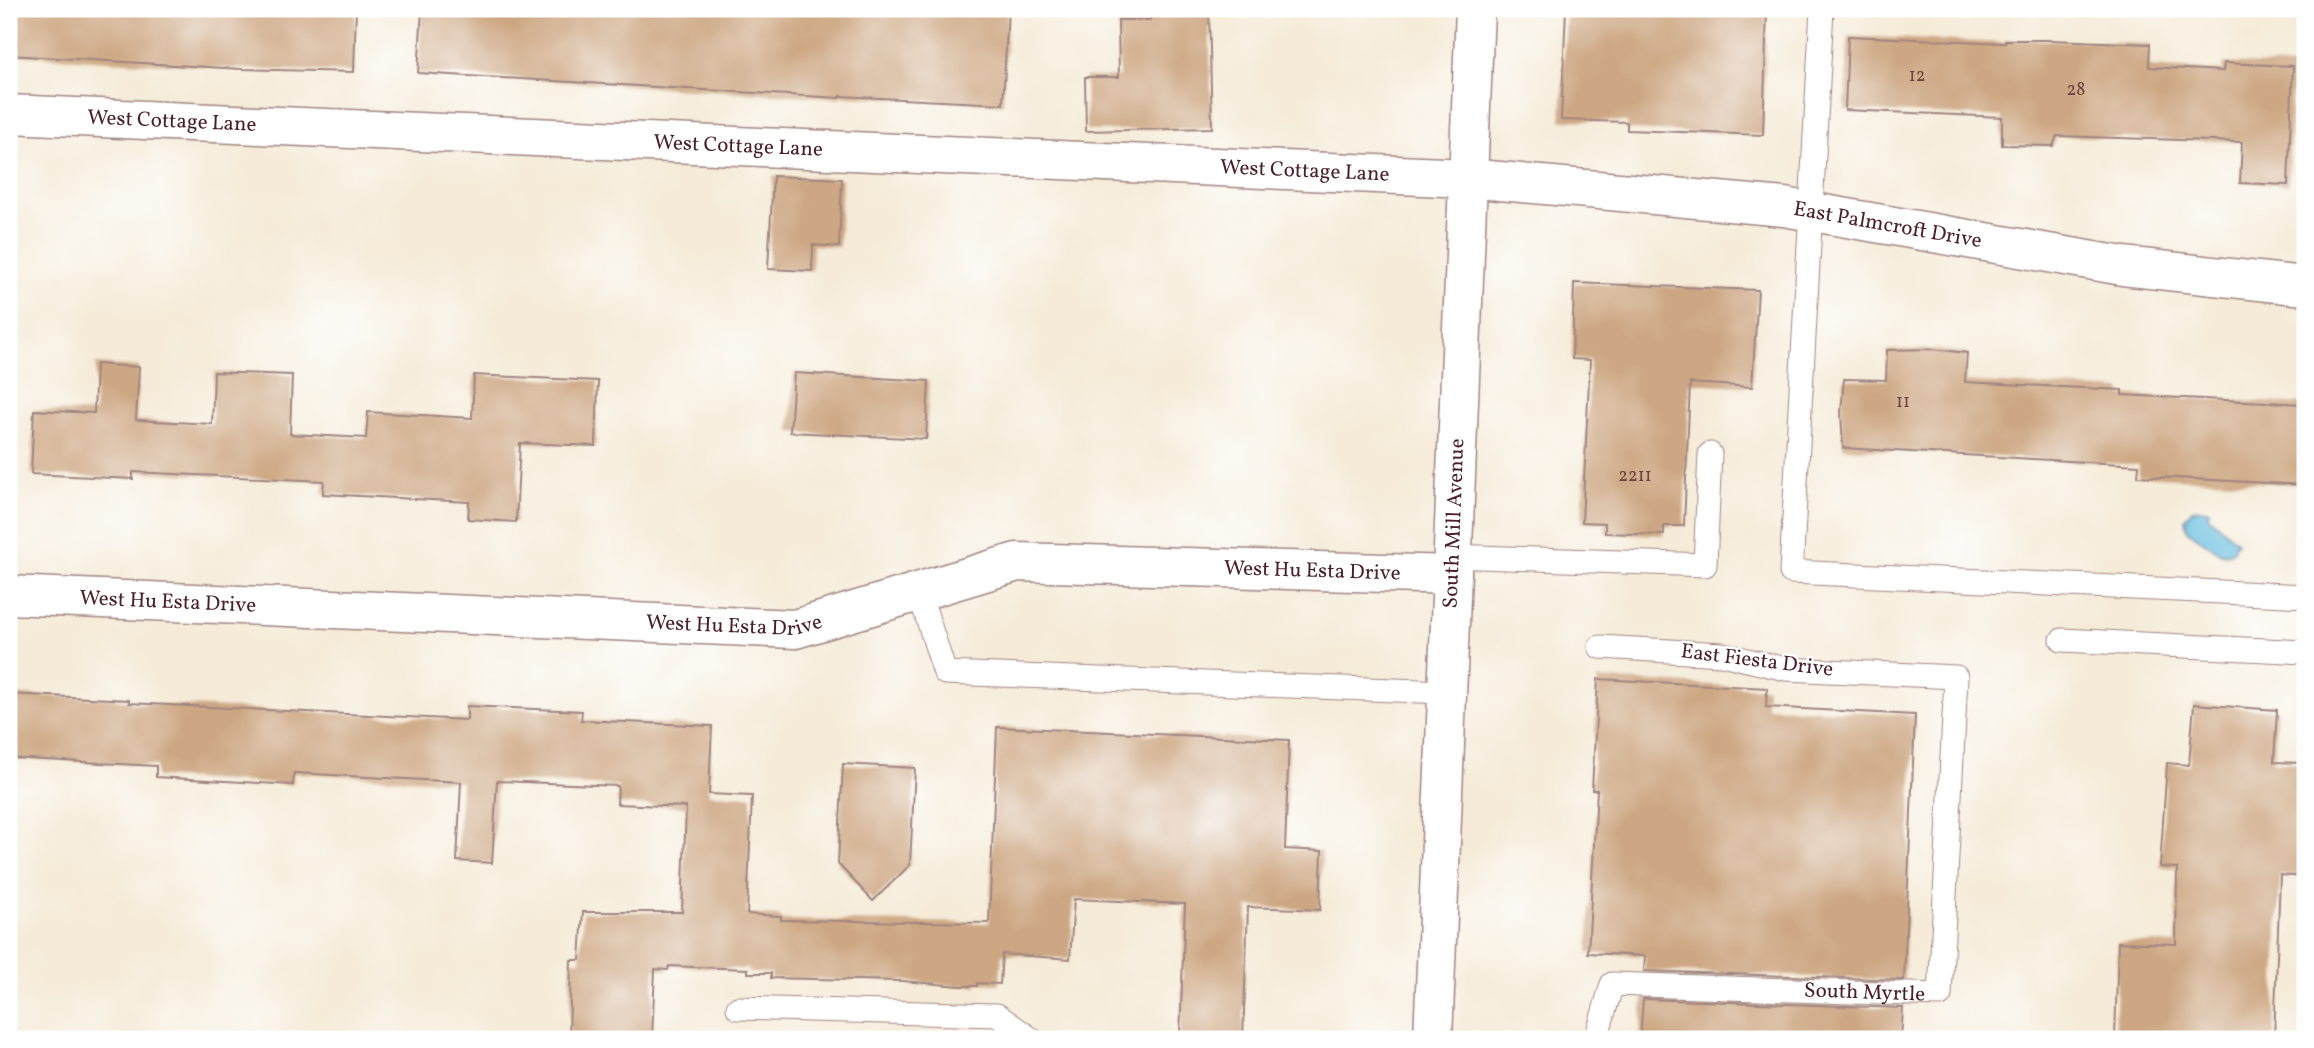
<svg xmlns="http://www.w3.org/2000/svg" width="2314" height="1048" font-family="Vollkorn,serif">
	<rect width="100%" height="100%" fill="#fff"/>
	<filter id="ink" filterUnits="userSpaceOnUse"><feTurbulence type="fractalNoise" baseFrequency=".0143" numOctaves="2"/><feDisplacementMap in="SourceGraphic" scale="14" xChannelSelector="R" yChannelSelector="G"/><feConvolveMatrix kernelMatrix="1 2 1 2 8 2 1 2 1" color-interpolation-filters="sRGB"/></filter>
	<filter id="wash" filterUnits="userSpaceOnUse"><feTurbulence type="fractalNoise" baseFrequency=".00686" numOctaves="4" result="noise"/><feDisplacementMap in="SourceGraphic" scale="28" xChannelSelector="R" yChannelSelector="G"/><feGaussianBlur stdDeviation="1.57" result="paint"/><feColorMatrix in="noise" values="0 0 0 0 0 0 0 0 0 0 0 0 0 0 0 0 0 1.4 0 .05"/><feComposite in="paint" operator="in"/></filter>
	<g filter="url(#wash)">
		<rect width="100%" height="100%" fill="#f5ebd8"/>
		<!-- water -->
		<path fill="#5eb9dc" stroke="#546c84" stroke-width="2" d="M 2192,509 L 2209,510 L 2208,516 L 2237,541 L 2232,552 L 2225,554 L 2219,552 L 2187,530 L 2185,519 Z"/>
		<g id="blocks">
			<!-- building -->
			<path fill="#cda783" d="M 9,9 L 356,9 L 354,72 L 241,69 L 9,55 Z
				M 422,9 L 1008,9 L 1003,104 L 840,96 L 840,98 L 418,73 Z
				M 1150,9 L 1209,9 L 1212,128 L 1086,131 L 1085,77 L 1119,77 L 1118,20 L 1150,20 Z
				M 1566,9 L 1767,9 L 1763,135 L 1627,130 L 1627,122 L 1561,120 Z
				M 1848,36 L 2005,43 L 2005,40 L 2051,40 L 2150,44 L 2149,67 L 2223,71 L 2224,63 L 2293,66 L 2288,185 L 2240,183 L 2242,142 L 2057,136 L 2053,146 L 2002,145 L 2002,117 L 1845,110 Z
				M 773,176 L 842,179 L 839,247 L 813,245 L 812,271 L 768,269 Z
				M 1574,283 L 1758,290 L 1752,387 L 1690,383 L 1684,526 L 1664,526 L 1664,535 L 1605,533 L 1605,523 L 1582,522 L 1590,360 L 1572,359 Z
				M 1932,349 L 1967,353 L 1965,382 L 2122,390 L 2122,395 L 2305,404 L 2305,485 L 2138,476 L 2139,465 L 1843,448 L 1841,412 L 1844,379 L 1886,380 L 1887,350 Z
				M 96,364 L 139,367 L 136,420 L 212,424 L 214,372 L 292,375 L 290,434 L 366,438 L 368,412 L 472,418 L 474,375 L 598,381 L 596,446 L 520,443 L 516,522 L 468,519 L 469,502 L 323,494 L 324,481 L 133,472 L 133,479 L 31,474 L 34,410 L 94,413 Z
				M 794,373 L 929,381 L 926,439 L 790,432 Z
				M 1598,679 L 1767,688 L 1766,707 L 1915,715 L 1904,980 L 1644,971 L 1645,956 L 1588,953 L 1597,790 L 1592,790 Z
				M 9,694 L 129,700 L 129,703 L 467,720 L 467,706 L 582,711 L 581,720 L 712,726 L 709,794 L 752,796 L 747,914 L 781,916 L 781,920 L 989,923 L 997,727 L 1289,740 L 1285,849 L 1322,851 L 1320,910 L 1248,907 L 1243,1039 L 1193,1039 L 1193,1037 L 1180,1036 L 1185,904 L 1074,899 L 1070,959 L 1002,954 L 1000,984 L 977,983 L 977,986 L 960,986 L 902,981 L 771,978 L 771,973 L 748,973 L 748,969 L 669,966 L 668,970 L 655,969 L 652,1039 L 569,1039 L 571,960 L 580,960 L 583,912 L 682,912 L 686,807 L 617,804 L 618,786 L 497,781 L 492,863 L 457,861 L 461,782 L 294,773 L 293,785 L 156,777 L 156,766 L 9,758 Z
				M 2194,704 L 2277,710 L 2274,762 L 2305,763 L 2305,877 L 2280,875 L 2274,1039 L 2115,1039 L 2118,942 L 2176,944 L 2177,868 L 2160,867 L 2167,763 L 2189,765 Z
				M 843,764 L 915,768 L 910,865 L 873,901 L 838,864 Z
				M 1643,999 L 1903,1008 L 1901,1039 L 1640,1039 Z"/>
		</g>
	</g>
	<g filter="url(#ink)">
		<use href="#blocks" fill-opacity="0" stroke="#a08582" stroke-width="2"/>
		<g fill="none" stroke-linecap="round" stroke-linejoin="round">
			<!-- service casing -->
			<g stroke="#a08582" stroke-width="25">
				<g id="service">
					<path d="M 1822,9 L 1791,572 L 2305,596"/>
					<path d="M 1452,556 L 1705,565 L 1710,454"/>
					<path d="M 919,592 L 945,673 L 1447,692"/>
					<path d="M 2062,640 L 2305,652"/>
					<path d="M 738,1008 L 997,1015 L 1031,1039"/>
					<path id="s1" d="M 1596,1039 L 1612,984 L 1940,995 L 1956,677 L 1786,669 L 1722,654 L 1600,647"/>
				</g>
			</g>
			<!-- minor casing -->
			<g stroke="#a08582" stroke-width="41">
				<g id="minor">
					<path id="s2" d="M 9,114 L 1467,178 L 1784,207 L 2123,266 L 2305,286"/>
					<path id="s3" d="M 9,595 L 795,629 L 1017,562 L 1452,575"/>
				</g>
			</g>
			<!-- secondary casing -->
			<g stroke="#a08582" stroke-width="41">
				<g id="secondary">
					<path id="s4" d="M 1433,1039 L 1475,9"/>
				</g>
			</g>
			<!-- service -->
			<use href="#service" stroke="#fff" stroke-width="23"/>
			<!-- minor -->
			<use href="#minor" stroke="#fff" stroke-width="38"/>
			<!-- secondary -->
			<use href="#secondary" stroke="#fff" stroke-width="38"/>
		</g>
	</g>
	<g text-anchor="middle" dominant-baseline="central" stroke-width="5" stroke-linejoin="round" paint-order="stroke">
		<!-- number labels -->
		<g font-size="18" fill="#6b4141">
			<text x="1917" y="76">12</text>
			<text x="2076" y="90">28</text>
			<text x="1903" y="402">11</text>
			<text x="1635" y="476">2211</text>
		</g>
		<!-- street labels -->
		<g font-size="21" fill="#4a1f2b" stroke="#fff">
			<text stroke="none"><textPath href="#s2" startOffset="163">West Cottage Lane</textPath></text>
			<text stroke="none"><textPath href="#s2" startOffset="730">West Cottage Lane</textPath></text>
			<text stroke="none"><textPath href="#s2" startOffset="1297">West Cottage Lane</textPath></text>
			<text stroke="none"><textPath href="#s2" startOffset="1883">East Palmcroft Drive</textPath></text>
			<text stroke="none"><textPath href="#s4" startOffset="516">South Mill Avenue</textPath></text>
			<text stroke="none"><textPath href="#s3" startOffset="1314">West Hu Esta Drive</textPath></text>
			<text stroke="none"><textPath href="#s3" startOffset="159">West Hu Esta Drive</textPath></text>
			<text stroke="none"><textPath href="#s3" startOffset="726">West Hu Esta Drive</textPath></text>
			<text transform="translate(1757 661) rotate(7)">East Fiesta Drive</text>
			<text stroke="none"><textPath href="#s1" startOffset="310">South Myrtle</textPath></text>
		</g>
	</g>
	<!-- margin -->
	<rect width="2314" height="1048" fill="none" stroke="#fff" stroke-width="35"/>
</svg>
